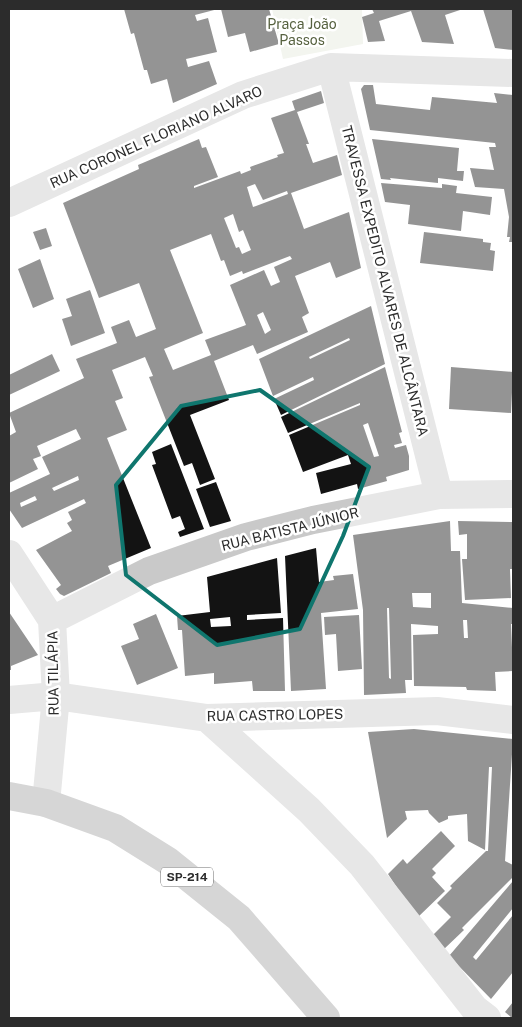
<svg xmlns="http://www.w3.org/2000/svg" width="522" height="1027" font-family="'Public Sans',sans-serif">
	<rect width="100%" height="100%" fill="#fff"/>
	<!-- green -->
	<path fill="#e4e8db" d="M 272,9 L 362,9 L 363,44 L 283,59 Z"/>
	<!-- building -->
	<path fill="#131313" fill-rule="evenodd" d="M 124,9 L 218,9 L 195,15 L 197,21 L 208,18 L 217,52 L 186,59 L 188,67 L 209,61 L 217,84 L 173,103 L 167,79 L 151,84 L 147,70 L 144,70 L 134,33 L 131,34 Z
		M 221,9 L 269,9 L 279,44 L 250,52 L 245,33 L 228,37 Z
		M 372,9 L 463,9 L 445,15 L 454,44 L 422,42 L 411,11 L 379,21 L 385,41 L 368,42 L 362,17 L 374,13 Z
		M 483,9 L 513,9 L 513,50 L 495,48 Z
		M 364,85 L 373,85 L 376,104 L 430,110 L 432,97 L 497,103 L 494,93 L 513,95 L 513,242 L 509,242 L 510,237 L 507,237 L 509,217 L 504,189 L 475,187 L 470,168 L 494,170 L 489,147 L 496,147 L 495,143 L 370,130 L 361,89 Z
		M 321,91 L 324,103 L 297,112 L 309,144 L 306,144 L 313,163 L 337,155 L 342,175 L 291,193 L 304,229 L 349,212 L 361,268 L 336,278 L 330,262 L 295,276 L 309,313 L 302,317 L 308,332 L 257,354 L 253,345 L 214,361 L 229,400 L 190,415 L 215,479 L 200,485 L 192,463 L 184,466 L 149,377 L 153,376 L 145,357 L 112,370 L 123,398 L 115,401 L 127,430 L 107,438 L 151,548 L 108,566 L 111,573 L 64,596 L 60,594 L 56,589 L 61,585 L 36,550 L 72,531 L 67,523 L 72,520 L 68,512 L 86,503 L 84,499 L 22,528 L 9,509 L 9,493 L 50,474 L 42,457 L 81,439 L 76,429 L 37,446 L 41,456 L 33,459 L 38,469 L 9,483 L 9,436 L 16,432 L 9,413 L 84,378 L 76,359 L 117,343 L 111,327 L 129,320 L 136,337 L 156,329 L 139,283 L 99,298 L 63,203 L 139,169 L 138,165 L 199,139 L 202,148 L 206,147 L 218,177 L 194,186 L 194,188 L 240,171 L 241,174 L 251,170 L 250,167 L 278,157 L 277,155 L 284,153 L 271,118 L 295,110 L 292,101 ZM 255,184 L 263,200 L 287,191 L 288,194 L 253,207 L 247,187 ZM 233,214 L 239,232 L 243,230 L 251,250 L 242,254 L 239,247 L 236,248 L 224,218 ZM 211,234 L 221,261 L 224,260 L 230,276 L 242,271 L 243,274 L 290,256 L 292,259 L 274,267 L 280,282 L 271,286 L 264,270 L 230,285 L 246,325 L 205,340 L 211,355 L 173,370 L 164,349 L 203,333 L 170,250 ZM 263,312 L 271,330 L 265,334 L 257,315 ZM 78,476 L 79,480 L 54,491 L 52,488 ZM 35,496 L 37,500 L 21,507 L 20,503 Z
		M 372,139 L 459,148 L 457,171 L 464,171 L 463,181 L 438,178 L 438,183 L 390,178 L 391,180 L 381,179 Z
		M 381,183 L 442,188 L 442,184 L 457,186 L 456,193 L 492,197 L 490,215 L 463,211 L 461,231 L 408,224 L 410,205 L 385,202 Z
		M 46,228 L 52,246 L 40,250 L 33,232 Z
		M 424,232 L 483,239 L 483,242 L 491,243 L 490,250 L 495,251 L 493,271 L 420,263 Z
		M 40,259 L 54,299 L 33,308 L 18,269 Z
		M 90,290 L 105,333 L 71,346 L 62,319 L 72,316 L 66,299 Z
		M 371,306 L 385,364 L 281,415 L 274,399 L 314,380 L 313,377 L 273,396 L 259,359 ZM 349,338 L 350,340 L 310,359 L 309,357 Z
		M 52,354 L 60,371 L 9,395 L 9,375 Z
		M 385,367 L 402,432 L 399,433 L 402,443 L 394,445 L 395,448 L 406,445 L 409,456 L 409,470 L 386,477 L 387,481 L 358,489 L 357,484 L 321,494 L 316,473 L 351,464 L 348,455 L 303,472 L 289,435 L 360,405 L 360,403 L 288,433 L 281,417 ZM 368,423 L 379,456 L 374,457 L 363,425 Z
		M 451,367 L 513,372 L 511,413 L 449,409 Z
		M 171,444 L 204,529 L 180,537 L 178,532 L 185,529 L 180,516 L 172,519 L 152,465 L 156,464 L 152,452 Z
		M 216,482 L 231,521 L 210,527 L 196,489 Z
		M 450,521 L 451,551 L 460,551 L 462,603 L 513,608 L 513,624 L 511,624 L 513,671 L 495,672 L 496,691 L 467,690 L 466,687 L 414,686 L 413,635 L 438,634 L 438,626 L 411,624 L 412,680 L 405,680 L 406,693 L 364,695 L 363,610 L 353,535 ZM 412,593 L 431,593 L 431,608 L 413,607 ZM 387,608 L 389,608 L 391,679 L 389,678 ZM 463,620 L 467,620 L 468,638 L 464,638 Z
		M 458,521 L 513,522 L 513,569 L 510,569 L 511,598 L 465,600 L 462,559 L 467,559 L 467,534 L 459,535 Z
		M 316,548 L 319,582 L 334,580 L 333,576 L 353,574 L 358,609 L 321,613 L 326,689 L 291,691 L 285,556 Z
		M 277,558 L 281,613 L 247,615 L 247,620 L 283,618 L 285,691 L 253,691 L 252,681 L 214,684 L 214,673 L 185,676 L 182,630 L 178,630 L 177,616 L 210,612 L 207,577 ZM 230,617 L 231,626 L 211,627 L 210,619 Z
		M 9,612 L 38,655 L 11,666 L 11,670 L 9,670 Z
		M 156,614 L 178,668 L 137,685 L 121,646 L 139,639 L 133,624 Z
		M 359,615 L 362,669 L 338,671 L 336,634 L 325,635 L 324,617 Z
		M 414,729 L 513,739 L 505,861 L 513,865 L 513,877 L 462,928 L 464,930 L 443,950 L 432,936 L 451,917 L 437,903 L 452,888 L 450,886 L 486,851 L 488,851 L 492,767 L 489,767 L 485,850 L 468,841 L 467,814 L 448,816 L 448,819 L 439,823 L 429,813 L 428,810 L 405,811 L 407,819 L 387,838 L 368,732 Z
		M 441,831 L 455,846 L 432,869 L 436,873 L 432,877 L 445,891 L 417,918 L 388,874 L 403,859 L 407,864 Z
		M 513,881 L 513,908 L 473,957 L 476,960 L 513,915 L 513,972 L 491,999 L 449,956 Z
		M 513,1002 L 513,1018 L 512,1018 L 505,1012 Z"/>
	<g fill="none" stroke-linecap="round" stroke-linejoin="round">
		<!-- street -->
		<path stroke="#c9c9c9" stroke-width="28" d="M 331,67 L 439,495
			M 9,203 L 243,95 L 331,67 L 513,73
			M 9,554 L 52,620 L 56,696 L 46,803
			M 52,620 L 149,571 L 246,537 L 313,520 L 439,495 L 513,494
			M 9,700 L 56,696 L 207,718 L 437,711 L 513,720
			M 207,718 L 309,810 L 362,865 L 474,1008 L 487,1018"/>
		<!-- primary -->
		<path stroke="#a4a4a4" stroke-width="28" d="M 9,796 L 46,803 L 115,828 L 168,861 L 239,918 L 326,1018"/>
	</g>
	<!-- marked area -->
	<path d="M0 0H522V1027H0ZM 260,390 L 369,467 L 343,536 L 300,629 L 217,645 L 126,575 L 116,485 L 181,406 Z" fill="#fff" fill-opacity=".55" fill-rule="evenodd"/>
	<path fill="none" stroke="#0f766e" stroke-width="4" stroke-linejoin="round" d="M 260,390 L 369,467 L 343,536 L 300,629 L 217,645 L 126,575 L 116,485 L 181,406 Z"/>
	<g text-anchor="middle" dominant-baseline="central" stroke-width="5" stroke-linejoin="round" paint-order="stroke">
		<!-- shield labels -->
		<rect fill="#fff" stroke="#6b6b6b" stroke-width="1" x="161" y="867.5" width="52" height="19" rx="4"/>
		<g font-size="12" font-weight="bold" fill="#2c2c2c">
			<text x="187" y="877">SP-214</text>
		</g>
		<!-- park labels -->
		<g font-size="14" fill="#56613f" stroke="#fff">
			<text x="302" y="24">Praça João<tspan x="302" dy="16">Passos</tspan></text>
		</g>
		<!-- street labels -->
		<g font-size="14" fill="#2c2c2c" stroke="#fff">
			<text transform="translate(156 137) rotate(-24)">RUA CORONEL FLORIANO ALVARO</text>
			<text transform="translate(385 281) rotate(76)">TRAVESSA EXPEDITO ALVARES DE ALCÂNTARA</text>
			<text transform="translate(290 529) rotate(-14)">RUA BATISTA JÚNIOR</text>
			<text transform="translate(53 673) rotate(-91)">RUA TILÁPIA</text>
			<text transform="translate(275 715) rotate(-1)">RUA CASTRO LOPES</text>
		</g>
	</g>
	<!-- border -->
	<rect width="522" height="1027" fill="none" stroke="#2c2c2c" stroke-width="20"/>
</svg>
